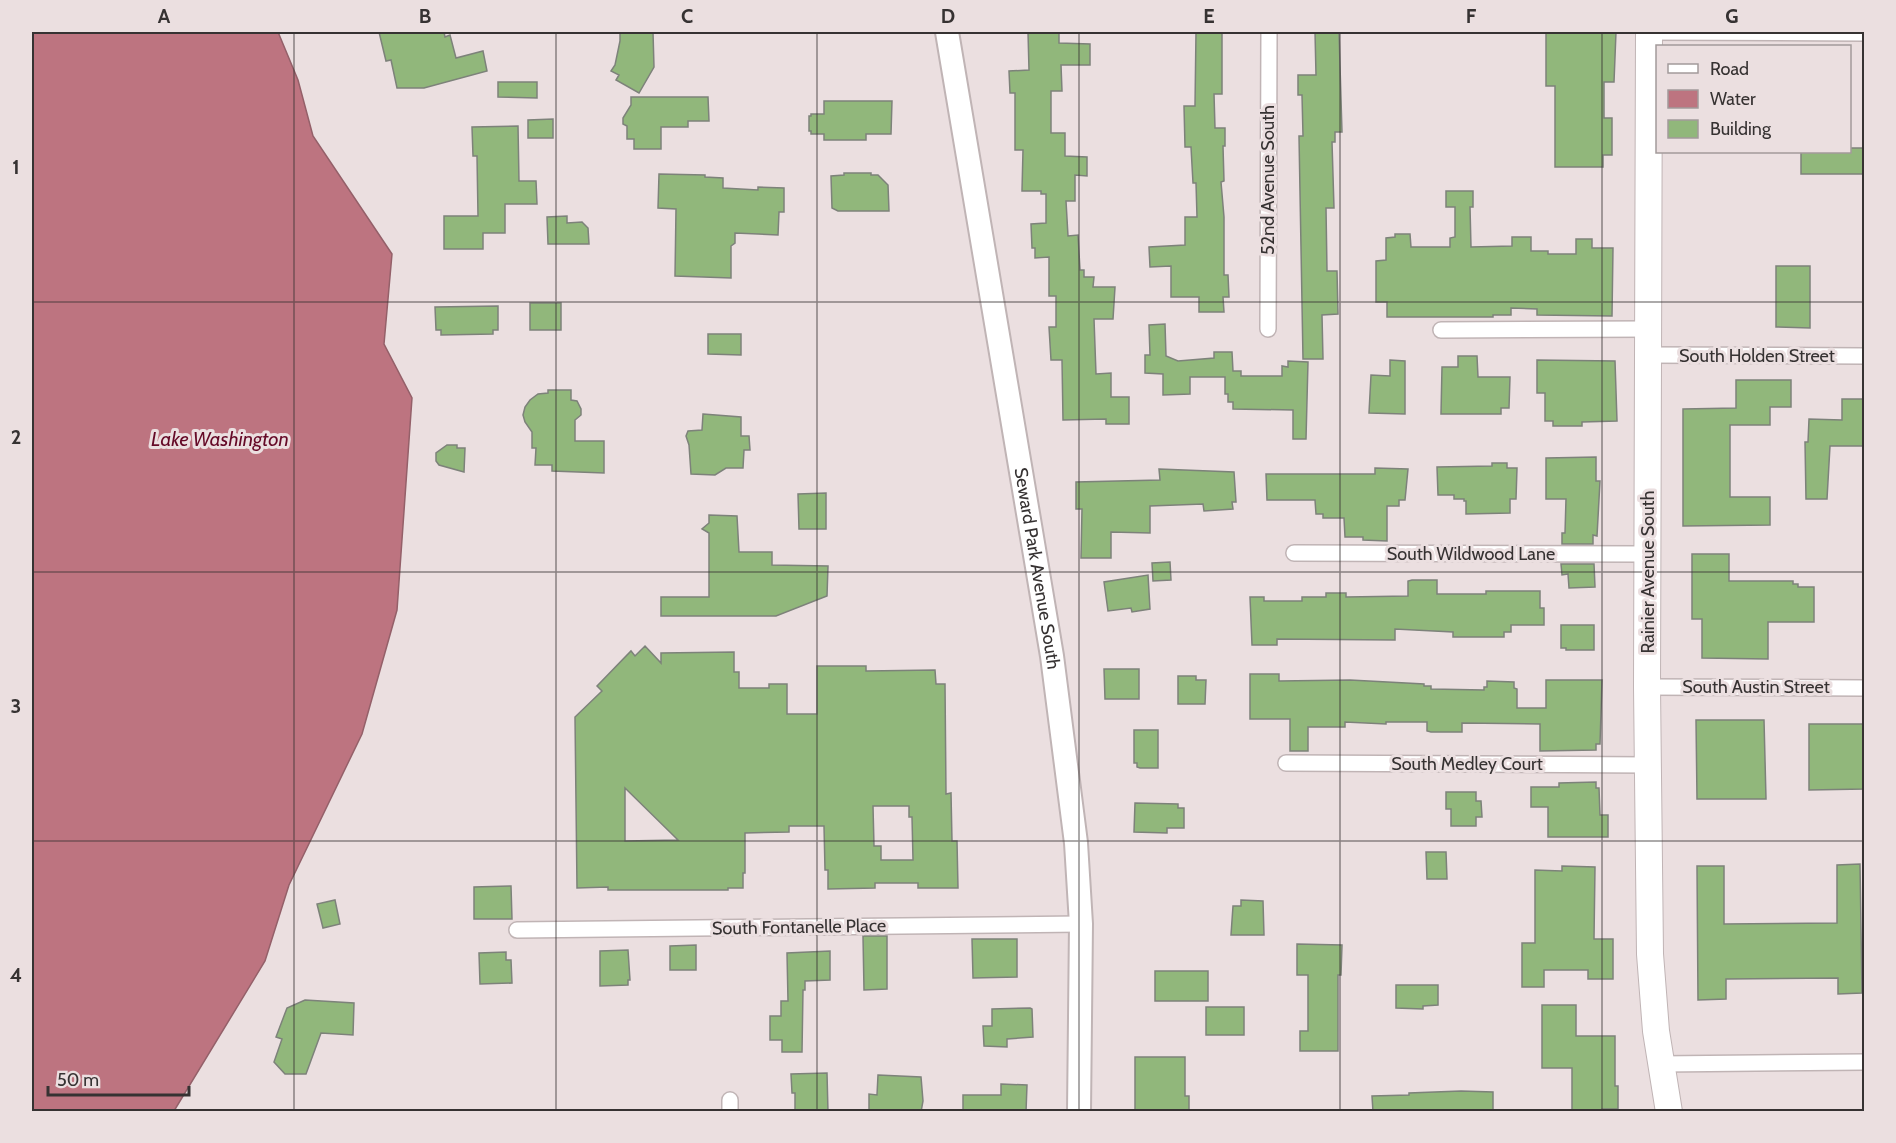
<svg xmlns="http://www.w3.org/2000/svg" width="1896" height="1143" font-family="Cabin,sans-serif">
	<rect width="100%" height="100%" fill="#ebdfe0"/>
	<!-- water -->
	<path fill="#bd7480" stroke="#946069" stroke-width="1.5" d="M 32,32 L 278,32 L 298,80 L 313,136 L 392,254 L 384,344 L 412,398 L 397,610 L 362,734 L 289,885 L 265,961 L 174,1111 L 32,1111 Z"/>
	<!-- building -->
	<path fill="#91b77b" stroke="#7d827a" stroke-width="1.5" fill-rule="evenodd" d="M 379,32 L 444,32 L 445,37 L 450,35 L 456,58 L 483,51 L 487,71 L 424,88 L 397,88 L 391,60 L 386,61 Z
		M 620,32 L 653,32 L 654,67 L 639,93 L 616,80 L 619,75 L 611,71 L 615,65 L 620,41 Z
		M 1028,32 L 1059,32 L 1059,43 L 1090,44 L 1090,65 L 1061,65 L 1062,91 L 1051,91 L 1051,133 L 1065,133 L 1065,156 L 1087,157 L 1087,176 L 1075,175 L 1075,201 L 1066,201 L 1068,236 L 1078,235 L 1080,270 L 1084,270 L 1084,277 L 1094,277 L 1093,287 L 1115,287 L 1113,319 L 1094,319 L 1096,374 L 1111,373 L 1111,397 L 1129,397 L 1129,424 L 1106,424 L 1106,419 L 1063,420 L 1062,360 L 1051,360 L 1049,327 L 1056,327 L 1056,296 L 1049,296 L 1049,257 L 1035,258 L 1035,248 L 1032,248 L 1031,224 L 1046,223 L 1046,194 L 1041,194 L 1041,191 L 1022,191 L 1023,150 L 1015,150 L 1015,93 L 1010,93 L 1009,71 L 1029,70 Z
		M 1196,32 L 1222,32 L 1222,94 L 1214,94 L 1215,128 L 1225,128 L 1225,146 L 1223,146 L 1224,181 L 1221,182 L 1224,217 L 1224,275 L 1228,275 L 1229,297 L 1223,297 L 1224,312 L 1199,312 L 1199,297 L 1171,297 L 1171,266 L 1150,267 L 1149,247 L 1185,245 L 1185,217 L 1197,217 L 1196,183 L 1193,183 L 1191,147 L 1185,147 L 1184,106 L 1195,106 Z
		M 1315,32 L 1339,32 L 1342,132 L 1335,132 L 1335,142 L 1332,142 L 1334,208 L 1326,208 L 1327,271 L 1337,271 L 1338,314 L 1322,315 L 1323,359 L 1303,359 L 1299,136 L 1303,136 L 1302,95 L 1298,95 L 1298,75 L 1316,75 Z
		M 1546,32 L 1616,32 L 1614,82 L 1604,82 L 1604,118 L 1612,118 L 1612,155 L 1603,155 L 1603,167 L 1555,167 L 1555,86 L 1546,86 Z
		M 498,82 L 537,82 L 537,98 L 498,97 Z
		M 631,97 L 708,97 L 709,121 L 688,121 L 688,127 L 661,127 L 661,149 L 634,149 L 634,139 L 627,139 L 627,126 L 623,124 L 623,118 L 631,105 Z
		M 824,101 L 892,101 L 891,134 L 866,134 L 866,140 L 824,140 L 824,134 L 811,134 L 811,131 L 809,131 L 809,116 L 811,116 L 811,114 L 824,114 Z
		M 553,119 L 553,138 L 528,138 L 528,120 Z
		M 518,126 L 519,181 L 536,181 L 537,204 L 505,204 L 505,233 L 483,233 L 483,249 L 444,249 L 444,216 L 478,216 L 477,156 L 473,156 L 472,127 Z
		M 1850,148 L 1864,148 L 1864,174 L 1801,174 L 1801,152 L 1850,152 Z
		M 844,173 L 871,173 L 871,175 L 878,175 L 888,185 L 889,211 L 838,211 L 832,208 L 831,176 L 844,175 Z
		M 659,174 L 705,175 L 705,177 L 723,178 L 723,188 L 758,190 L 758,187 L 784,188 L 784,212 L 779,212 L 778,235 L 735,233 L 735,243 L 731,246 L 731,278 L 675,276 L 676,209 L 658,208 Z
		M 1446,191 L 1473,191 L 1473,207 L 1470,207 L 1471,247 L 1512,246 L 1512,237 L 1531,237 L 1531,251 L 1548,251 L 1548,254 L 1576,254 L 1576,239 L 1592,239 L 1592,248 L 1613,248 L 1612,316 L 1537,315 L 1537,309 L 1511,308 L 1511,315 L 1493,315 L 1493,317 L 1387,317 L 1387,302 L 1376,302 L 1376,261 L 1386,260 L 1386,238 L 1395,237 L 1395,234 L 1410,234 L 1411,247 L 1450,247 L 1450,238 L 1455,237 L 1455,207 L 1446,207 Z
		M 567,216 L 567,223 L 582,222 L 588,228 L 589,244 L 548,244 L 547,217 Z
		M 1776,266 L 1810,266 L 1810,328 L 1776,327 Z
		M 530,303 L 561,303 L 561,330 L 530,330 Z
		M 498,306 L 498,330 L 493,330 L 493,334 L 441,335 L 441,330 L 436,330 L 435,307 Z
		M 1165,324 L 1166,356 L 1178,361 L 1214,358 L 1214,352 L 1232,352 L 1233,371 L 1241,371 L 1241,376 L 1282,376 L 1282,366 L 1288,367 L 1288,361 L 1308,362 L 1306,439 L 1293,439 L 1293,410 L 1233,409 L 1233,402 L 1228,402 L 1228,394 L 1225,394 L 1225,377 L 1190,377 L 1190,394 L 1163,395 L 1163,374 L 1145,373 L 1145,355 L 1150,355 L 1149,325 Z
		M 708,334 L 741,334 L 741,355 L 708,354 Z
		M 1458,356 L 1477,356 L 1478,377 L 1510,377 L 1509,408 L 1501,408 L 1501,414 L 1441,414 L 1442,367 L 1458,367 Z
		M 1390,360 L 1405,361 L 1405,414 L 1369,413 L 1371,375 L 1390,376 Z
		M 1537,360 L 1615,361 L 1617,421 L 1582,422 L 1582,426 L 1553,426 L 1553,421 L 1545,421 L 1545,393 L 1537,393 Z
		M 1736,380 L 1791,380 L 1791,407 L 1770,407 L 1770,425 L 1730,425 L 1730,497 L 1770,497 L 1770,525 L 1683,526 L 1683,409 L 1736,408 Z
		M 548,390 L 571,390 L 571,400 L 577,401 L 581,409 L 581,415 L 575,420 L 575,441 L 604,441 L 604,473 L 552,471 L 552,465 L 535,465 L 536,448 L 532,448 L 532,432 L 525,422 L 523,415 L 525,407 L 530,400 L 538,394 L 548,393 Z
		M 1842,399 L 1864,399 L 1864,446 L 1830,446 L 1827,499 L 1806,499 L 1805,442 L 1808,442 L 1809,419 L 1842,420 Z
		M 703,414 L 741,417 L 741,436 L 749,436 L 750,450 L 744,450 L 743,468 L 726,468 L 715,475 L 691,474 L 689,445 L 686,436 L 688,431 L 702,430 Z
		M 447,445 L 457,445 L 457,448 L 465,448 L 464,472 L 439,465 L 436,461 L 436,453 Z
		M 1596,457 L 1596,481 L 1600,481 L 1597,536 L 1593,535 L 1593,544 L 1562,544 L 1562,533 L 1565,533 L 1566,499 L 1546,499 L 1546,458 Z
		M 1492,463 L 1507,463 L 1507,468 L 1517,468 L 1516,499 L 1510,499 L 1510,513 L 1466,514 L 1466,501 L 1464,501 L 1464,499 L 1454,499 L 1454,495 L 1438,495 L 1437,467 L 1492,466 Z
		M 1375,468 L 1408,469 L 1405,500 L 1399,500 L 1399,506 L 1387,506 L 1387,541 L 1363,540 L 1363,537 L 1345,537 L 1344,518 L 1323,518 L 1323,514 L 1316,514 L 1315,500 L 1267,500 L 1266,474 L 1375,474 Z
		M 1159,469 L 1234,472 L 1236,502 L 1232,502 L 1233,509 L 1204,511 L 1203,504 L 1150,506 L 1150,533 L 1111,532 L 1111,558 L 1081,558 L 1082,509 L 1076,509 L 1076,482 L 1160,480 Z
		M 826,493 L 826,529 L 799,529 L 798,494 Z
		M 709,515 L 737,516 L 739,552 L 772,552 L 772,565 L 828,566 L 827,596 L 776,616 L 661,616 L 661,597 L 709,597 L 709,533 L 702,529 L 709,523 Z
		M 1692,554 L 1729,554 L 1729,581 L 1793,581 L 1793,584 L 1798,584 L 1798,587 L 1814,587 L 1814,622 L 1768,622 L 1768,659 L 1702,658 L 1702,619 L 1692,619 Z
		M 1170,562 L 1171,580 L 1153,581 L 1152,563 Z
		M 1561,564 L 1594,564 L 1595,587 L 1569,588 L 1568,574 L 1562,575 Z
		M 1148,575 L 1150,609 L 1132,612 L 1131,608 L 1108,611 L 1104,582 Z
		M 1412,580 L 1437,580 L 1437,594 L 1486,594 L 1486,591 L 1540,591 L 1540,608 L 1544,608 L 1544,625 L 1511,625 L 1511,632 L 1504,632 L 1504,637 L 1453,637 L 1453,632 L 1395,629 L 1395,640 L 1277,639 L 1277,645 L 1252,645 L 1250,597 L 1264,597 L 1264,601 L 1302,601 L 1302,597 L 1326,597 L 1326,593 L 1346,593 L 1346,597 L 1408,596 L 1408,581 Z
		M 1561,625 L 1594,625 L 1594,650 L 1566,650 L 1566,648 L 1561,648 Z
		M 645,646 L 661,663 L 661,653 L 734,652 L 734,672 L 739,672 L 739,688 L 769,688 L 769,684 L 787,684 L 787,714 L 817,714 L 817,666 L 866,666 L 866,671 L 935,670 L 936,684 L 945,684 L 946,794 L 951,793 L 952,841 L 957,841 L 958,888 L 918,888 L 918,883 L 875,883 L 875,888 L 828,889 L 828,870 L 825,870 L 824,826 L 789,826 L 789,832 L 745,833 L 745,873 L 743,873 L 743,888 L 728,888 L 728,890 L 608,890 L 608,887 L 577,888 L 575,717 L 602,691 L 597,686 L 631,651 L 635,656 ZM 625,788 L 678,840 L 625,841 ZM 873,806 L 909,806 L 909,817 L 912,817 L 913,860 L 881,860 L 881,846 L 874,846 Z
		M 1104,669 L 1139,669 L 1139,699 L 1105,699 Z
		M 1250,674 L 1279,674 L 1279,681 L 1350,680 L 1424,684 L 1424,686 L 1431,686 L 1431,689 L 1484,690 L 1484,687 L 1487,687 L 1487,681 L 1514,682 L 1514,688 L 1517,689 L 1517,708 L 1546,708 L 1546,680 L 1602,680 L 1600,744 L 1596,744 L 1596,750 L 1540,751 L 1540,724 L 1462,723 L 1462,732 L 1431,732 L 1427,731 L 1427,722 L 1386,722 L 1386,724 L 1345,722 L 1345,727 L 1308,727 L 1308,751 L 1290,751 L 1290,719 L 1250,719 Z
		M 1178,676 L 1196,676 L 1196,680 L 1206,680 L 1205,704 L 1178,704 Z
		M 1696,720 L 1764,720 L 1766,799 L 1697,799 Z
		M 1809,724 L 1864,724 L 1864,789 L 1809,790 Z
		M 1134,730 L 1158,730 L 1158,768 L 1140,768 L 1137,767 L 1137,763 L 1134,763 Z
		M 1596,782 L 1596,788 L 1599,788 L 1600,815 L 1608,815 L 1608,837 L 1548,837 L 1548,807 L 1531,807 L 1531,787 L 1559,787 L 1559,783 Z
		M 1446,792 L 1476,792 L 1476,801 L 1481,801 L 1482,817 L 1476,817 L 1476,826 L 1451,826 L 1451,809 L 1446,809 Z
		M 1135,803 L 1178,804 L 1178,808 L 1184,808 L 1184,828 L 1167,828 L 1167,833 L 1134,832 Z
		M 1426,852 L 1446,852 L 1447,879 L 1427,879 Z
		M 1860,864 L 1862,993 L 1838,994 L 1838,978 L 1726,979 L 1726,999 L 1698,1000 L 1697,866 L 1724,866 L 1724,924 L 1837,923 L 1837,865 Z
		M 1562,866 L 1595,867 L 1594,939 L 1613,939 L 1613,979 L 1588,979 L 1588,970 L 1544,970 L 1544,987 L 1522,987 L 1522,943 L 1535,943 L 1535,870 L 1562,871 Z
		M 511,886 L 512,919 L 474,919 L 474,887 Z
		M 335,900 L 340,924 L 323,928 L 317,904 Z
		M 1241,900 L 1263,901 L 1264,935 L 1231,935 L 1233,906 L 1241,906 Z
		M 863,936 L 887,936 L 887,989 L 864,990 Z
		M 972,939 L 1017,939 L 1017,977 L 973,978 Z
		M 1297,944 L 1342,945 L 1341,975 L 1338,975 L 1338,1051 L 1300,1051 L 1300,1031 L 1308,1031 L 1308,975 L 1297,975 Z
		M 696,945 L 696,970 L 670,970 L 670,946 Z
		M 628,950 L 630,980 L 628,980 L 628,985 L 600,986 L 600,951 Z
		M 830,951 L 830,980 L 805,981 L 805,990 L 803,990 L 802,1052 L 782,1052 L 782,1040 L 770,1040 L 770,1016 L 781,1016 L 781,1001 L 788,1001 L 787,953 Z
		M 506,952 L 506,960 L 511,960 L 512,983 L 480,984 L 479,953 Z
		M 1155,971 L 1208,971 L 1208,1001 L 1155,1001 Z
		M 1396,985 L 1438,985 L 1438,1005 L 1423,1006 L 1423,1009 L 1396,1008 Z
		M 305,1000 L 354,1003 L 353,1035 L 321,1033 L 306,1074 L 285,1074 L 274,1062 L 282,1039 L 276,1037 L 287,1008 Z
		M 1542,1005 L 1576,1005 L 1576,1036 L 1615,1036 L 1615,1086 L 1618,1086 L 1618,1109 L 1602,1109 L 1602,1112 L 1572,1112 L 1572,1068 L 1542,1068 Z
		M 1206,1007 L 1244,1007 L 1244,1035 L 1206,1035 Z
		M 1030,1008 L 1032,1009 L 1033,1037 L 1007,1039 L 1007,1047 L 984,1046 L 983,1026 L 992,1026 L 992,1009 Z
		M 1135,1057 L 1185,1057 L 1185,1096 L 1189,1096 L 1189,1112 L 1135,1112 Z
		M 827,1073 L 828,1112 L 795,1112 L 795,1093 L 792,1093 L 791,1074 Z
		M 878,1075 L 921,1077 L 923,1101 L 921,1112 L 869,1112 L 869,1094 L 877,1095 Z
		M 1001,1084 L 1027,1085 L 1026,1112 L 963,1112 L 963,1095 L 1001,1095 Z
		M 1461,1091 L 1493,1092 L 1493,1112 L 1373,1112 L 1372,1096 L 1409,1095 L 1409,1093 Z"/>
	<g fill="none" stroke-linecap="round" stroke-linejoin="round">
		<!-- minor casing -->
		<g stroke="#c0b4b5" stroke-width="18">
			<path id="minor" d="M 1649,32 L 1864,33
				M 1268,329 L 1269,32
				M 1441,330 L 1648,329
				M 1649,355 L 1864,356
				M 1294,553 L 1648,554
				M 1647,687 L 1864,688
				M 1286,763 L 1648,765
				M 517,930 L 1081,924
				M 1661,1064 L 1864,1062
				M 730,1100 L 730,1112"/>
		</g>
		<!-- secondary casing -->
		<g stroke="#c0b4b5" stroke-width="26">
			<g id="secondary">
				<path id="s1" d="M 947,32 L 1052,656 L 1076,843 L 1081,924 L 1079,1112"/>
			</g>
		</g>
		<!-- primary casing -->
		<g stroke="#c0b4b5" stroke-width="28">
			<path id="primary" d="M 1649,32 L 1647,687 L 1650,954 L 1656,1031 L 1669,1112"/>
		</g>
		<!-- minor -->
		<use href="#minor" stroke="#fff" stroke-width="15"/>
		<!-- secondary -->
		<use href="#secondary" stroke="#fff" stroke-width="22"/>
		<!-- primary -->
		<use href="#primary" stroke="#fff" stroke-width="26"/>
	</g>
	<!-- grid -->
	<path fill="none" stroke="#363232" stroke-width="1.5" stroke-opacity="0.55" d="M 294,32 L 294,1112M 556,32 L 556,1112M 817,32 L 817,1112M 1079,32 L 1079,1112M 1340,32 L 1340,1112M 1602,32 L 1602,1112M 32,302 L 1864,302M 32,572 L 1864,572M 32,841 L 1864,841"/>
	<g text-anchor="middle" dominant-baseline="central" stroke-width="6" stroke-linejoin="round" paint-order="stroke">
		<!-- street labels -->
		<g font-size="18" fill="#363232" stroke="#ebdfe0">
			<text transform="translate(1268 180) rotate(-90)">52nd Avenue South</text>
			<text x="1757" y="356">South Holden Street</text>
			<text x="1471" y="554">South Wildwood Lane</text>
			<text stroke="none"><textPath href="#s1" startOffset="544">Seward Park Avenue South</textPath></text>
			<text transform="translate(1648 572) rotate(-90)">Rainier Avenue South</text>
			<text x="1756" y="687">South Austin Street</text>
			<text x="1467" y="764">South Medley Court</text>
			<text transform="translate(799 927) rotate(-1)">South Fontanelle Place</text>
		</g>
		<!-- water labels -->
		<g font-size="20" font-style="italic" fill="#650927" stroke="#ebdfe0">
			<text x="220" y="439">Lake Washington</text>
		</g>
	</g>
	<!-- border -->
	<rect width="1896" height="1143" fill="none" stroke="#ebdfe0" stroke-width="66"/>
	<!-- legend -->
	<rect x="1656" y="45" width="195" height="108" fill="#ebdfe0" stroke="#a39a9a" stroke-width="1.5"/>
	<rect x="1668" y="64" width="30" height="9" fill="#ffffff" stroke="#a39a9a" stroke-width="1.5"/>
	<text x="1710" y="75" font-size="18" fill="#363232">Road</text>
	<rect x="1668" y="90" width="30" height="18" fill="#bd7480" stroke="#a39a9a" stroke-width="1.5"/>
	<text x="1710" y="105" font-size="18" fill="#363232">Water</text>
	<rect x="1668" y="120" width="30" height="18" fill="#91b77b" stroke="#a39a9a" stroke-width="1.5"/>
	<text x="1710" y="135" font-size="18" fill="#363232">Building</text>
	<!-- scale -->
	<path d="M48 1086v9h141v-9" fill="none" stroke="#363232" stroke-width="3"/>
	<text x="57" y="1086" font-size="18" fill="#363232" stroke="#ebdfe0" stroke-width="4.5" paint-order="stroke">50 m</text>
	<rect x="33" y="33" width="1830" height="1077" fill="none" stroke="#363232" stroke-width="2"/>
	<g font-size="20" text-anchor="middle" font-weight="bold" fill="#363232">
		<text x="164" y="23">A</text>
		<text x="425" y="23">B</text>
		<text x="687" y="23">C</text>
		<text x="948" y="23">D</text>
		<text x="1209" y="23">E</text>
		<text x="1471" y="23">F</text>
		<text x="1732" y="23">G</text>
		<text x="16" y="174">1</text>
		<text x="16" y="444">2</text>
		<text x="16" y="713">3</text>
		<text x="16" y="982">4</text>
	</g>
</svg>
